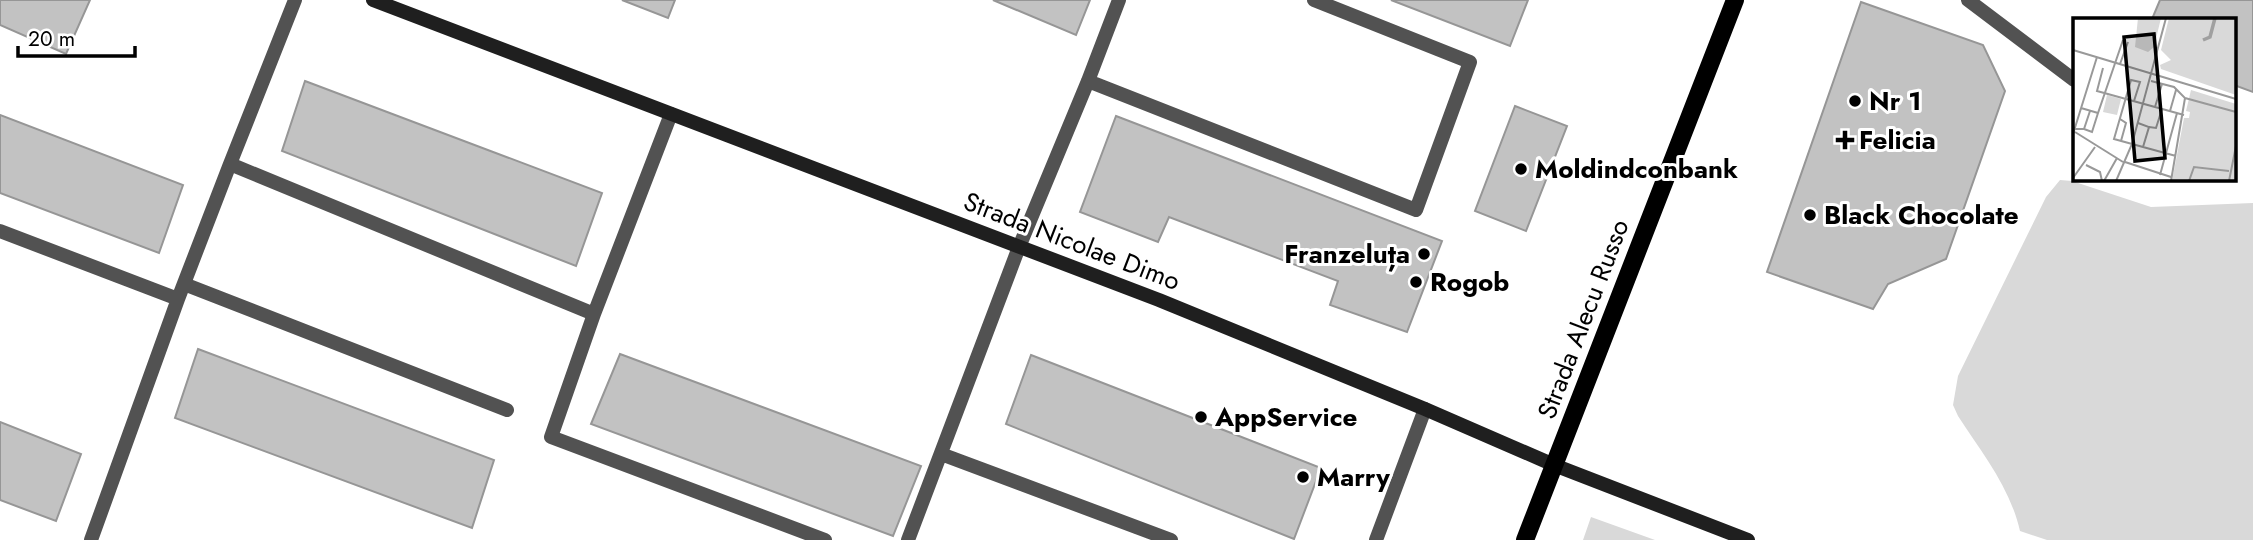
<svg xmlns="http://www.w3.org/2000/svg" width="2253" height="540" font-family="Jost,sans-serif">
	<rect width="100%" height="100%" fill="#fff"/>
	<!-- green -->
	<path fill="#d9d9d9" d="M 2060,180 L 2072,181 L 2151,207 L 2253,203 L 2253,540 L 2047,540 L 2020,531 C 2010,487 1982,453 1958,416 L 1953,405 L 1958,376 L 2046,197 Z
		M 1591,517 L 1655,540 L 1583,540 Z"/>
	<!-- building -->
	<path fill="#c2c2c2" stroke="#969696" stroke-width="2" d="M 0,0 L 90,0 L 66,54 L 0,25 Z
		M 622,0 L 675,0 L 668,18 Z
		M 993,0 L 1090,0 L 1076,35 Z
		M 1391,0 L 1528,0 L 1510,46 Z
		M 2160,0 L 2253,0 L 2253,92 L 2234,85 L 2234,19 L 2152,19 Z
		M 1861,2 L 1983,45 L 2005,91 L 1946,259 L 1888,284 L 1873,309 L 1767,272 Z
		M 305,81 L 602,193 L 576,266 L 282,151 Z
		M 1515,106 L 1567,126 L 1526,231 L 1475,211 Z
		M 0,115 L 183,185 L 159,253 L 0,193 Z
		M 1116,116 L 1442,241 L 1407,332 L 1330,305 L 1338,281 L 1169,217 L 1158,242 L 1080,212 Z
		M 198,349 L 494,460 L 472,528 L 175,418 Z
		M 620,354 L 921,466 L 893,536 L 591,424 Z
		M 1031,355 L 1321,468 L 1294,539 L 1006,424 Z
		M 0,422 L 81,454 L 56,521 L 0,500 Z"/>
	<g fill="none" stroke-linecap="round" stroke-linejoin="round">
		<!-- service -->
		<path stroke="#525252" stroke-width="14" d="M 295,0 L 230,164 L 594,314 L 671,114
			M 1968,0 L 2074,80
			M 1088,81 L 1416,210 L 1470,62 L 1314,0
			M 0,231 L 178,299
			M 184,284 L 507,410
			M 594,314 L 551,437 L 825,540
			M 941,454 L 1171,540
			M 91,540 L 178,299 L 230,164
			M 908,540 L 1019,247 L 1088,81 L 1119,0"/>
		<!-- minor -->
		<path stroke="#525252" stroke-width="14" d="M 1376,540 L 1425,409"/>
		<!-- secondary -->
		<path stroke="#1f1f1f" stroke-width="14" d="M 373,0 L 1159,300 L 1425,409 L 1554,465 L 1748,540"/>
		<!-- primary -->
		<path stroke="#000" stroke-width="18" d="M 1525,540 L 1735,0"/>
	</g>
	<!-- markers -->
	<g fill="#000" stroke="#fff" stroke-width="2.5">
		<circle cx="1855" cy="101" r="7"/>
		<path d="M1841.5 129.5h7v7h7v7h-7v7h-7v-7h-7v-7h7z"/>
		<circle cx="1521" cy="169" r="7"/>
		<circle cx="1810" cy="215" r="7"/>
		<circle cx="1424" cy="254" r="7"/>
		<circle cx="1416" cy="282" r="7"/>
		<circle cx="1201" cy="417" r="7"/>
		<circle cx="1303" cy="477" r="7"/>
	</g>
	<g text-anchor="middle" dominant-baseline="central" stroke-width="6" stroke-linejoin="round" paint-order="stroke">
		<!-- poi labels -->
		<g font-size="26" font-weight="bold" fill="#000" stroke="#fff" text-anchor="start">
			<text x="1869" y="101">Nr 1</text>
			<text x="1859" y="140">Felicia</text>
			<text x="1535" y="169">Moldindconbank</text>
			<text x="1824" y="215">Black Chocolate</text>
			<text x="1410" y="254" text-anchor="end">Franzeluța</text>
			<text x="1430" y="282">Rogob</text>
			<text x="1215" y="417">AppService</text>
			<text x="1317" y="477">Marry</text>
		</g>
		<!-- street labels -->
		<g font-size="26" fill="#000" stroke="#fff">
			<text transform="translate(1072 241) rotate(21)">Strada Nicolae Dimo</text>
			<text transform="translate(1583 319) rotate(-69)">Strada Alecu Russo</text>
		</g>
	</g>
	<!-- overview -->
	<g transform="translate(2073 18)">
		<rect width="163" height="163" fill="#fff"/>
		<path d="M 65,0 L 88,0 L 81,29 L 75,34 L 62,29 ZM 96,0 L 163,0 L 163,77 L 88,51 L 87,47 L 98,42 L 88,32 ZM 118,72 L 163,86 L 163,163 L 99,163 L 111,100 L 116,100 L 117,94 L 113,93 ZM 34,77 L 48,81 L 44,97 L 30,94 Z" fill="#d9d9d9"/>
		<path fill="none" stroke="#a0a0a0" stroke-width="3.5" d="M 130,22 L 137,19 L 142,0"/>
		<path fill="none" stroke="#999" stroke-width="2" d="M 0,32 L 163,81M 47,46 L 55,24M 30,50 L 24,73 L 111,97M 78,63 L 101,69 L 112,80 L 98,163M 112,80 L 163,94M 61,83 L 67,64 L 58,62 L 41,121 L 70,129 L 76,109 L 65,105M 82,89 L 89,66M 8,90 L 25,95 L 50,22M 97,93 L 103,72M 47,101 L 53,105 L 48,123M 76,109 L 83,110 L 89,91M 2,111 L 11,111 L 17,93M 11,111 L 19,114 L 25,95M 2,114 L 50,144M 0,116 L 24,39M 70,129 L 103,138M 52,144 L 98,159M 13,147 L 27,154 L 29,163M 87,157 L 104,95M 0,160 L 22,129M 31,163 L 44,140M 43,163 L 59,126 L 93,0M 116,163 L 121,149 L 156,153M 156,163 L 163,128"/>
		<path fill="#000" fill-opacity="0.15" stroke="#000" stroke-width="3.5" d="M 81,16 L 92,140 L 62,143 L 51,19 Z"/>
		<rect width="163" height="163" fill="none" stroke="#000" stroke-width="3.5"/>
	</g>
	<!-- scale -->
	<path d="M18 46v10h117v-10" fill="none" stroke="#000000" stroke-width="3.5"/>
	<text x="28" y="46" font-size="21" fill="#000000" stroke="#ffffff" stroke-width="5" paint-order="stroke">20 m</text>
</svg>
